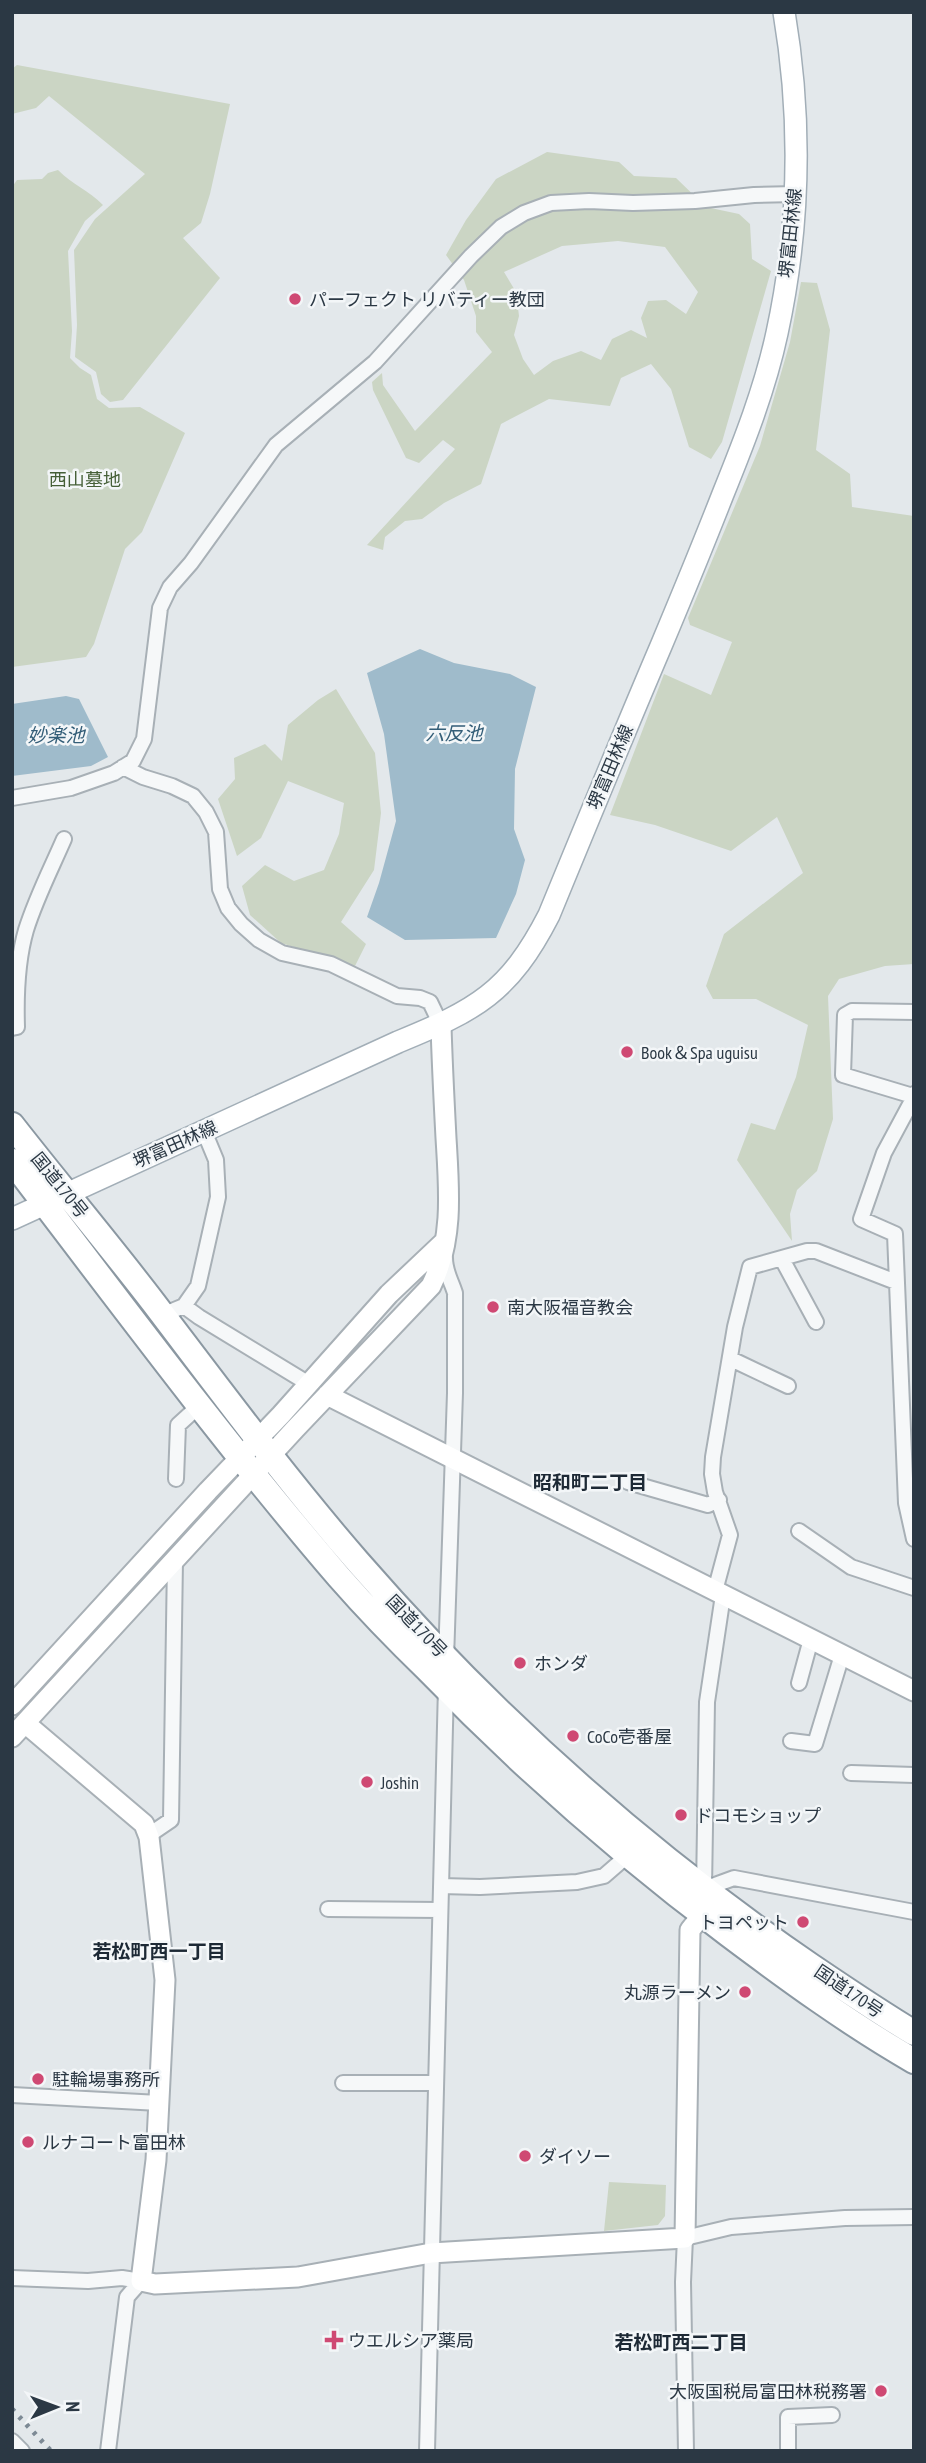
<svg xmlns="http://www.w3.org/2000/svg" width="926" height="2463" font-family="'PT Sans Narrow','Noto Sans JP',sans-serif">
	<rect width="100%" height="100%" fill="#e3e8eb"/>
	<!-- green -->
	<path fill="#cbd5c4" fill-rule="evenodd" d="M 17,65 L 230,104 L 210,194 L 201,223 L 183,238 L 220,278 L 123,400 L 110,402 L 101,394 L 96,372 L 75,357 L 77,325 L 74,250 L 95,219 L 145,174 L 49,96 L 36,108 L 12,114 L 12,69 Z
		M 547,152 L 619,162 L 634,176 L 676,178 L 706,207 L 739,214 L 750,224 L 752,259 L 771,271 L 722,442 L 711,459 L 689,447 L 671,389 L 651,364 L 621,378 L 610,406 L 549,399 L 501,424 L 481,484 L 444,503 L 422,519 L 405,521 L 385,537 L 383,550 L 367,545 L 455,449 L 443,440 L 419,463 L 406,458 L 373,390 L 372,382 L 382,373 L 383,385 L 415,431 L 492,352 L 476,332 L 476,316 L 464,280 L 446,255 L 466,220 L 496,179 ZM 618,241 L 665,247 L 698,292 L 686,314 L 666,300 L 648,301 L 641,318 L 647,338 L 631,330 L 612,339 L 601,360 L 581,351 L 553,361 L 534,375 L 523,359 L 514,335 L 519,316 L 516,292 L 504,272 L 562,246 Z
		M 58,170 C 73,185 88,190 103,205 L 85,221 L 68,251 L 72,331 L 70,358 L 80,368 L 91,375 L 97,399 L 109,408 L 140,407 L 185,433 L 142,532 L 125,549 L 94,644 L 86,657 L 12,667 L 12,187 L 17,180 L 42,179 L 48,173 Z
		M 801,282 L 817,283 L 830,330 L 816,450 L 850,474 L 852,507 L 914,516 L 914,964 L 885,966 L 839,979 L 828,996 L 833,1119 L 817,1171 L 797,1190 L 790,1214 L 792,1241 L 737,1160 L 751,1123 L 775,1130 L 796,1077 L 808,1025 L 756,999 L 713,999 L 706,986 L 724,934 L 803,873 L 777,817 L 731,851 L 655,825 L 610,815 L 664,674 L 711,695 L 732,642 L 690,625 L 688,618 L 760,446 L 790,342 Z
		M 336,689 L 375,753 L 381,813 L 374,870 L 341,922 L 366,944 L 355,966 L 281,943 L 250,915 L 242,886 L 265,865 L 294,881 L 324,870 L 339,834 L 344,803 L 288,781 L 261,838 L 237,856 L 218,799 L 235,779 L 234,758 L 265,744 L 282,761 L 288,725 L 318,700 Z
		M 609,2182 L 666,2185 L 665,2216 L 658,2225 L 604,2231 Z"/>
	<!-- water -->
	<path fill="#9fbbcb" d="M 420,649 L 454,663 L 510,674 L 536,687 L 515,769 L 514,829 L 525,860 L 516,894 L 496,938 L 405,940 L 367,917 L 379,883 L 396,821 L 384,734 L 367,673 Z
		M 66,696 L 79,699 L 108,757 L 91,766 L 12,776 L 12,704 Z"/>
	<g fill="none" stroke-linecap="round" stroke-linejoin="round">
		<!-- street casing -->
		<g stroke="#a8b0b6" stroke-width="18">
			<path id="street" d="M 123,767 L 143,777 L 172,786 L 193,796 L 206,812 L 216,832 L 220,889 L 228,908 L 241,924 L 259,940 L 282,953 L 331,964 L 397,996 L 420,998 L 430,1002 L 441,1025
				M 12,798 L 71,788 L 114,773 L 133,761 L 144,739 L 160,608 L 170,587 L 191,563 L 276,445 L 375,362 L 471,256 L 501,227 L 524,213 L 551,203 L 589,201 L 633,203 L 695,201 L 754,195 L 796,194
				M 914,1012 L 852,1011 L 845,1015 L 843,1075 L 913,1096 L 914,1094
				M 12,1028 L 17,1027 C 16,995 17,961 26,930 C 36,898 51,869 64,839
				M 914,1097 L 884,1153 L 861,1219 L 895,1234 L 906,1503 L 914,1539
				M 445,1258 C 445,1272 451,1280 455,1293 L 455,1393 L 446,1659
				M 782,1259 L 816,1322
				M 184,1306 L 199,1317 L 309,1384
				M 162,1315 L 184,1306 L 198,1286 L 205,1255 L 218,1197 L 216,1160 L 204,1131
				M 731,1359 L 788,1386
				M 176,1479 L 178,1425 L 200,1405
				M 628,1482 L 708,1505 L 719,1500
				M 799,1531 L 851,1567 L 914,1588
				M 715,1591 L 730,1535 L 715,1492 L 712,1474 L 713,1457 L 735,1327 L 750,1267 L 807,1251 L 816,1251 L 896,1282
				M 723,1595 L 707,1702 L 704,1889 L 734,1878 L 914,1912
				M 799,1683 L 811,1639
				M 791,1741 L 815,1744 L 842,1655
				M 851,1773 L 914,1775
				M 149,1835 L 171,1820 L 175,1561
				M 441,1886 L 480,1887 L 577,1882 L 604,1876 L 627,1856
				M 328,1909 L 440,1910
				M 343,2083 L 436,2083
				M 12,2095 L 159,2103
				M 12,2278 L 88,2281 L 122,2278 L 141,2281
				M 12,2441 L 22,2451
				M 108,2451 L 127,2297 L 141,2281
				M 427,2451 L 446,1686
				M 686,2451 L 683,2282 L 685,2238 L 731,2227 L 845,2218 L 914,2217
				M 788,2451 L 788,2417 L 832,2415"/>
		</g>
		<!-- secondary casing -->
		<g stroke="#a8b0b6" stroke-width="23">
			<path id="secondary" d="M 327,1395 L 914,1691
				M 12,1705 L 208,1491 L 281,1415 L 389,1294 L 445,1241
				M 25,1723 L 144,1824 L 149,1837 L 165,1980 L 156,2160 L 141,2281 L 155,2284 L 298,2277 L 431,2253 L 685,2238 L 690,1930 L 702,1915
				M 12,1737 L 295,1429 L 431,1286 C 454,1240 449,1188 446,1138 C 444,1100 442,1062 441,1025"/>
		</g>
		<!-- primary casing -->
		<g stroke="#a2aeb7" stroke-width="24">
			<path id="primary" d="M 12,1219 L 398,1042 C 476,1010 509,993 549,915 C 586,825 623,735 661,646 C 682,596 703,545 723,494 C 744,442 765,389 777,333 C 800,227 802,119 784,12"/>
		</g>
		<!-- highway casing -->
		<g stroke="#8b98a2" stroke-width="28">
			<path id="highway" d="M 12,1125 C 58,1184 107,1242 153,1302 C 220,1390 285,1478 358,1562 C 491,1715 643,1851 811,1966 C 845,1989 879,2012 914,2033
				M 12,1161 C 119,1301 224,1443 339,1577 C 367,1609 397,1640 428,1670 C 521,1766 620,1853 728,1934 C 788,1979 848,2023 914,2061"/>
		</g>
		<!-- street -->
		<use href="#street" stroke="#f6f8f9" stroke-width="14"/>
		<!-- secondary -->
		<use href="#secondary" stroke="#fff" stroke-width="19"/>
		<!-- primary -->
		<use href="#primary" stroke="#fff" stroke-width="21"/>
		<!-- highway -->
		<use href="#highway" stroke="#fff" stroke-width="24"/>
		<!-- rail -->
		<path stroke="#7d8a95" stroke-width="5" stroke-dasharray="3.5 7" stroke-linecap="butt" d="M 12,2409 L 51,2451"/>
	</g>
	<!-- markers -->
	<g fill="#cf4973" stroke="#f3f6f8" stroke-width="2.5">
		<circle cx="295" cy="299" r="7"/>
		<circle cx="627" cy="1052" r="7"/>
		<circle cx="493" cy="1307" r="7"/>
		<circle cx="520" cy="1663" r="7"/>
		<circle cx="573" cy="1736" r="7"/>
		<circle cx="367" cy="1782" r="7"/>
		<circle cx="681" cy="1815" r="7"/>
		<circle cx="803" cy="1922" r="7"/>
		<circle cx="745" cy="1992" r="7"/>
		<circle cx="38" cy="2079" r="7"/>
		<circle cx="28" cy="2142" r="7"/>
		<circle cx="525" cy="2156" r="7"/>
		<path d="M330.5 2329.5h7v7h7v7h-7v7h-7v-7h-7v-7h7z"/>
		<circle cx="881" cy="2391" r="7"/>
	</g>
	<g text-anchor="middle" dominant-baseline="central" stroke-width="5" stroke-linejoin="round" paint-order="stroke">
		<!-- street labels -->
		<g font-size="18" fill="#2b3844" stroke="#f3f6f8">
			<text transform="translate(790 233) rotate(-84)">堺富田林線</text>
			<text transform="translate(610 767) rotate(-67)">堺富田林線</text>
			<text transform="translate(175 1144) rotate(-24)">堺富田林線</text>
			<text transform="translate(60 1185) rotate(51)">国道170号</text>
			<text transform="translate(417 1626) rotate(46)">国道170号</text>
			<text transform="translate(849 1991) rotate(34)">国道170号</text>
		</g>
		<!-- poi labels -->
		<g font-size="18" fill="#2b3844" stroke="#f3f6f8" text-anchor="start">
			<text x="309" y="299">パーフェクト リバティー教団</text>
			<text x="641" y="1052">Book＆Spa uguisu</text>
			<text x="507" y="1307">南大阪福音教会</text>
			<text x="534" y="1663">ホンダ</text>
			<text x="587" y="1736">CoCo壱番屋</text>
			<text x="381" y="1782">Joshin</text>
			<text x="695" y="1815">ドコモショップ</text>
			<text x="789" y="1922" text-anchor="end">トヨペット</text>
			<text x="731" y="1992" text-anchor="end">丸源ラーメン</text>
			<text x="52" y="2079">駐輪場事務所</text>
			<text x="42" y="2142">ルナコート富田林</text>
			<text x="539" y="2156">ダイソー</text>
			<text x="348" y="2340">ウエルシア薬局</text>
			<text x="867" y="2391" text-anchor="end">大阪国税局富田林税務署</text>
		</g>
		<!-- park labels -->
		<g font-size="18" fill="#466038" stroke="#f3f6f8">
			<text x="85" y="479">西山墓地</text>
		</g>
		<!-- water labels -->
		<g font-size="19" font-style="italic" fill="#345e78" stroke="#f3f6f8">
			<text x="454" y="733">六反池</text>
			<text x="56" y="735">妙楽池</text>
		</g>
		<!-- neighbourhood labels -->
		<g font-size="19" font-weight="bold" fill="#1d2935" stroke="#f3f6f8">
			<text x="590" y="1482">昭和町二丁目</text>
			<text x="159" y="1951">若松町西一丁目</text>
			<text x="681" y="2342">若松町西二丁目</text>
		</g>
	</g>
	<!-- border -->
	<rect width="926" height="2463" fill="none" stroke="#2b3844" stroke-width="28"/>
	<!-- north arrow -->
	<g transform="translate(56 2407) rotate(89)" stroke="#f3f6f8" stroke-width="5" paint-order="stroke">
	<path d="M0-5L12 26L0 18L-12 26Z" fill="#2b3844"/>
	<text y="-10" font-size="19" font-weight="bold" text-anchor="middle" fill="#2b3844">N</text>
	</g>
</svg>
